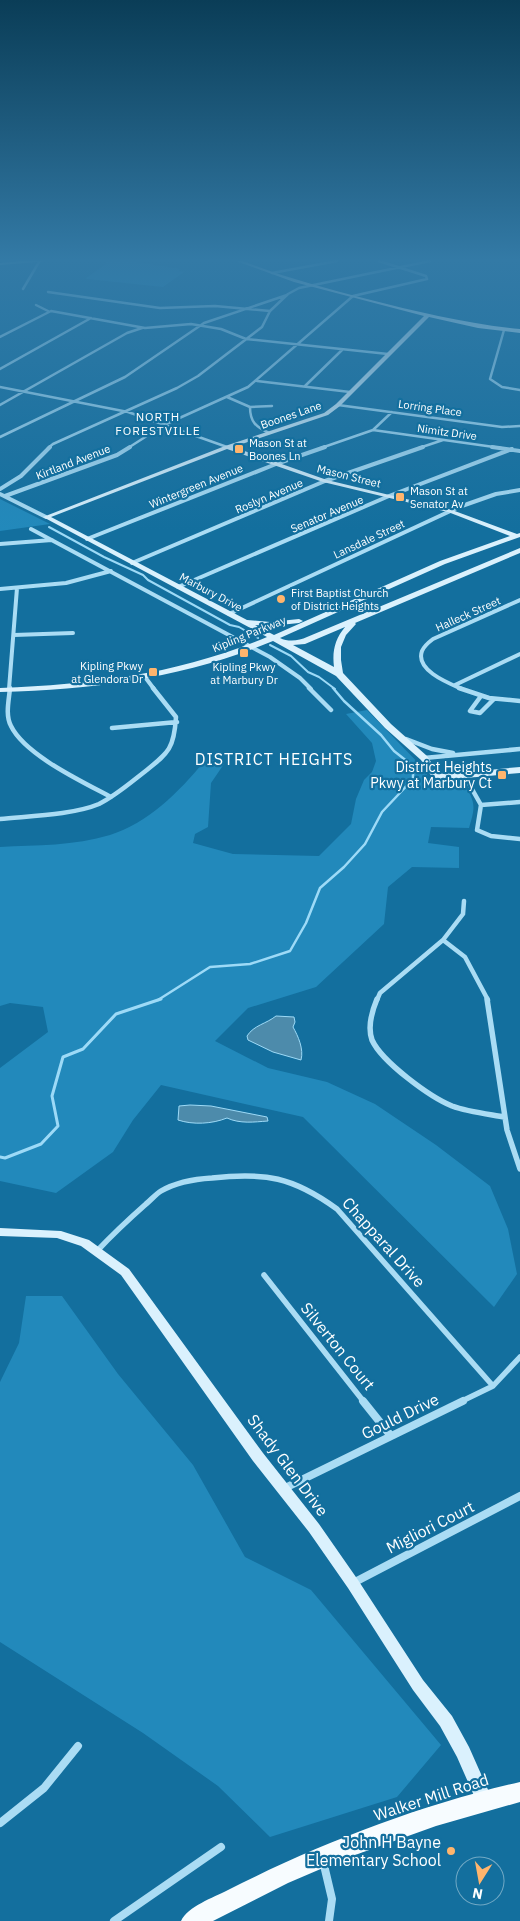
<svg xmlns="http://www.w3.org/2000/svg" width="520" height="1921" font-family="'IBM Plex Sans',sans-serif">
	<rect width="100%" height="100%" fill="#136f9e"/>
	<!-- green -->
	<path fill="#2289bb" d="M 106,261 L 130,261 L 180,269 L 179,271 L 184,272 L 163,287 L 87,279 L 86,278 L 106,264 Z
		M 0,499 L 50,524 L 0,531 Z
		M 367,710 L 426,771 L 429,782 L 437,784 L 462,780 C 474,801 477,803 469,828 L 431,827 L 428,843 L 459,847 L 459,868 L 412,867 L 388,887 L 384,924 L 316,987 L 248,1008 L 215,1041 L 268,1068 L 327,1082 L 375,1104 L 436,1145 L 490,1186 L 508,1229 L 517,1274 L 494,1307 L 303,1117 L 161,1085 L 133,1120 L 113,1152 L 56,1193 L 0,1181 L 0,1068 L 48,1032 L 43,1007 L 10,1003 L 0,1006 L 0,847 C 37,845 74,846 110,835 C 149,823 182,789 207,758 L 224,764 L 211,783 L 208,827 L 195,834 L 193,843 L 233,854 L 319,856 L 351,824 L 356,799 L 364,780 L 372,772 L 376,761 L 372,743 L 346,714 Z
		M 26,1296 L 62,1296 L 118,1374 L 193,1465 L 245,1557 L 311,1590 L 441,1745 L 397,1797 L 270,1837 L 218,1786 L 143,1733 L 0,1642 L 0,1382 L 19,1343 Z"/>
	<!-- water -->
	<path fill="#4d8bab" stroke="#9ddaf7" d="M 276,1016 L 294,1017 L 295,1022 L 293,1027 C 298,1036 304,1049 301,1060 L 273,1052 L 248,1040 L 247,1036 C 254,1025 266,1024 276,1016 Z
		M 190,1105 L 211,1106 L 267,1117 L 268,1121 C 254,1122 240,1124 227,1118 C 212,1124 193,1125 178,1120 L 179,1106 Z"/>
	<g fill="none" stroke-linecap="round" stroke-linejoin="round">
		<!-- stream-far2 -->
		<path stroke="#9ddaf7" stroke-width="2" d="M 49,527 L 104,557 L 143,575 L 148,580 L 230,625 L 239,627 L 258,638
			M 270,645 L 291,656 L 308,672 L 319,677 L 335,689"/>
		<!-- stream-far1 -->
		<path stroke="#9ddaf7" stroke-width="2.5" d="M 158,1000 L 210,967 L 250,964 L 290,951 L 306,923 L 320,888 L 344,867 L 365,844 L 382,812 L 413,779 L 413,766 L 394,751 L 381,735 L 344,701 L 333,688"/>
		<!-- stream -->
		<path stroke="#9ddaf7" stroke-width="3" d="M 0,1157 L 5,1158 L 41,1144 L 58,1126 L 52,1096 L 63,1057 L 83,1049 L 116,1014 L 161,999"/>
		<!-- street-far4 -->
		<path stroke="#aadcf4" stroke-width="2.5" d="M 272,273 L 337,261
			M 23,289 L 39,262
			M 48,292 L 160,308 L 215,306 L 270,311
			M 36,305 L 48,311
			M 504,330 L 490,379 L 502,387 L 520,390
			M 0,337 L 51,311 L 145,328 L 191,324 L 221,329 L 246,339 L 388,354
			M 0,369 L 91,318
			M 257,381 L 350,392
			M 305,386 L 342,350
			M 0,387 L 128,412 L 227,447
			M 227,397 L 250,407 C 250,422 256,427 269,433
			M 0,405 L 127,333 L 142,328
			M 338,405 L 502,427 L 520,426
			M 250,407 L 272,406
			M 373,430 L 501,448
			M 0,437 L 125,377 L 204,323 L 287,295
			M 48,448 L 53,444 L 177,388 L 198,376 L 262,327 L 270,311 L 288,294 L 299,288 L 430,261
			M 128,448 L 164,425 L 248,387 L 353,296 L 427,279 L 426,276 L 379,261
			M 321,448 L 373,430 L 392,412
			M 419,448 L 443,440"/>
		<!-- street-far3 -->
		<path stroke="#aadcf4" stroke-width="4" d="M 492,447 L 520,451
			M 0,489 L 21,476 L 50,447
			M 0,494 L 46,517
			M 5,496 L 117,455 L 130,447
			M 31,529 L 270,657 L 300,678 L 311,689
			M 87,539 L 276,464 L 325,447
			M 0,544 L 52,540
			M 132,563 L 325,481 L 423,447
			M 178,587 L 389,496 L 512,449
			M 0,589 L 66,583 L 111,571
			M 229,614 L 459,507 L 496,494 L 520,490
			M 14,635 L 73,633
			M 145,677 L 154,689
			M 455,685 L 520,654
			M 9,689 L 17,588
			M 462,689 C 448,683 415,670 422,651 C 424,646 429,642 433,639 L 520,600"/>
		<!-- street-far2 -->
		<path stroke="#aadcf4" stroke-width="4.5" d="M 10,688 C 9,700 5,715 11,726 C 25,755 83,782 111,797
			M 309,688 L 331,710
			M 459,688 L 489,698 L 520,701
			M 481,696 L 470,711 L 480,713 L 494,699
			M 112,728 L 177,722
			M 406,739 L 432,749 L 453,753
			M 424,758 L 520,749
			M 464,775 L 481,805 L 477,830 L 491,836 L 520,839
			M 481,805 L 520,802
			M 0,819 C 28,816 73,815 99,804 C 115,796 129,784 143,773 C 168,753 174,750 176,717 L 153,688
			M 443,940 L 465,957 L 488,1000
			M 377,1000 L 380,993 L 443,940 L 463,914 L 464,901"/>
		<!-- street-far1 -->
		<path stroke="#aadcf4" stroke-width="5.5" d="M 377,999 C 372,1011 367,1026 372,1040 C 382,1062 430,1097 452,1106 C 468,1112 488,1114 505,1117
			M 487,999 L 507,1130 L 520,1169
			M 97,1251 C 113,1234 129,1219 146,1204 C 151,1200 156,1194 161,1191 C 175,1183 196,1179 212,1178 C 265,1172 293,1177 337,1209 L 493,1386
			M 264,1275 L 364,1402
			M 460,1402 L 493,1386 L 520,1357"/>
		<!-- street -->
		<path stroke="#aadcf4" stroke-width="8" d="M 363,1401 L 391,1436
			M 285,1488 L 463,1401
			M 353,1583 L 520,1496
			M 0,1823 L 44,1788 L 78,1746
			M 323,1861 L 332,1899 L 329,1921
			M 114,1921 L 221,1847"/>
		<!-- secondary -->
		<path fill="#daf1fd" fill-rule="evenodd" d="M 21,261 L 49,261 L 0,265 L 0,263 Z
			M 236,261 L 243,261 C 283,277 325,288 367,299 C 418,312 468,324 520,329 L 520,333 L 478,328 L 429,317 L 340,406 L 328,415 L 233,447 L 327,480 L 452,510 L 517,534 L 520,533 L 520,537 L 445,564 L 280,638 C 288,642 299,641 307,637 L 520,548 L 520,553 L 355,623 L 356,624 L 346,635 L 341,647 L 341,660 L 343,673 L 391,724 L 427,756 L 438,773 L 444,774 L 520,767 L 520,773 L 444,780 L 432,777 L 421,760 L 385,728 L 336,676 L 273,641 C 182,678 98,689 0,692 L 0,688 C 96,684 178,674 267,637 L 43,517 L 225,446 L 324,413 L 336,404 L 424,316 L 294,282 ZM 227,449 L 323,482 L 448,512 L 510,536 L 440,561 L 274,635 L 255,625 L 270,626 L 299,623 L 303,621 L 299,619 L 270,622 L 247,620 L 51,517 ZM 345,627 C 335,639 332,651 334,667 L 293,645 L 305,644 Z
			M 0,1228 L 61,1231 L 89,1240 L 129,1269 L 263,1453 L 319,1524 L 358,1580 L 423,1680 L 452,1716 L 469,1747 L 493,1801 L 491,1807 L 485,1809 L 479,1807 L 457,1757 L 440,1726 L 413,1690 L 348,1588 L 309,1532 L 253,1461 L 121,1275 L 81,1246 L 57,1238 L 0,1236 Z"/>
		<!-- primary -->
		<path fill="#f7fcff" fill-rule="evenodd" d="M 520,1782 L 520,1802 L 436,1826 L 344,1859 L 288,1883 L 213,1921 L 181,1921 C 188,1906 213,1898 228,1890 C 319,1844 419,1805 520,1782 Z"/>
	</g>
	<!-- sky -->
	<linearGradient id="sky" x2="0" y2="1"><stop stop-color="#0a3d57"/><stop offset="0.49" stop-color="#337aa6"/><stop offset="1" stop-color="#337aa6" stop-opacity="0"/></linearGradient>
	<rect width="520" height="530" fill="url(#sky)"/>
	<!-- markers -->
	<g fill="#ffb56d" stroke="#136f9e" stroke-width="2">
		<rect x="234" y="444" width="10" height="10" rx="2.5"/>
		<rect x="395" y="492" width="10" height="10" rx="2.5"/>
		<circle cx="281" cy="599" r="5"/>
		<rect x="239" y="648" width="10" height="10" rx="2.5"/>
		<rect x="148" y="667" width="10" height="10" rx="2.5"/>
		<rect x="497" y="770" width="10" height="10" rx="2.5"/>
		<circle cx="451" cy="1851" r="5"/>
	</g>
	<g text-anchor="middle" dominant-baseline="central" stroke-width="4.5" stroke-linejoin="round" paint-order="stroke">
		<!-- far-street labels -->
		<g font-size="11" fill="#fff" stroke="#136f9e">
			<text transform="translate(430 408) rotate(8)">Lorring Place</text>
			<text transform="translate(291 415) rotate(-19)">Boones Lane</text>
			<text transform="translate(447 432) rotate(8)">Nimitz Drive</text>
			<text transform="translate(73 462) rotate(-21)">Kirtland Avenue</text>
			<text transform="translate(349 476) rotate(14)">Mason Street</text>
			<text transform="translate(196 486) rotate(-22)">Wintergreen Avenue</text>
			<text transform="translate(269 496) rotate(-23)">Roslyn Avenue</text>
			<text transform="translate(327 514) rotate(-23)">Senator Avenue</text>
			<text transform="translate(369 539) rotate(-25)">Lansdale Street</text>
			<text transform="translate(211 592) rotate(28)">Marbury Drive</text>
			<text transform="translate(468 614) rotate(-24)">Halleck Street</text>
			<text transform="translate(249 634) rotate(-22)">Kipling Parkway</text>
		</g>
		<!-- far-poi labels -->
		<g font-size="11" fill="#fff" stroke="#136f9e" text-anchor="start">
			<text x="249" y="443">Mason St at<tspan x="249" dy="13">Boones Ln</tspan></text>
			<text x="410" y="491">Mason St at<tspan x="410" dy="13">Senator Av</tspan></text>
			<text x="291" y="593">First Baptist Church<tspan x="291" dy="13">of District Heights</tspan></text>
			<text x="143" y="666" text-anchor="end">Kipling Pkwy<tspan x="143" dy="13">at Glendora Dr</tspan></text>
			<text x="244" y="667" text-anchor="middle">Kipling Pkwy<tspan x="244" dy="13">at Marbury Dr</tspan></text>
		</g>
		<!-- far-neighbourhood labels -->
		<g font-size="12" letter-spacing="1" fill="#fff" stroke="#136f9e">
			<text x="158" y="416">NORTH<tspan x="158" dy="14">FORESTVILLE</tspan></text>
		</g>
		<!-- poi labels -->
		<g font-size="14" fill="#fff" stroke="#136f9e" text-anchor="end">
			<text x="492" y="767">District Heights<tspan x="492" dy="16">Pkwy at Marbury Ct</tspan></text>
		</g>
		<!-- quarter labels -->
		<g font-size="16" letter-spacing="1" fill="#fff" stroke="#136f9e">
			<text x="274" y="759">DISTRICT HEIGHTS</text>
		</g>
		<!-- near-street labels -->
		<g font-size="16" fill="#fff" stroke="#136f9e">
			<text transform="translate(384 1242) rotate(48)">Chapparal Drive</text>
			<text transform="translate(338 1346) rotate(51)">Silverton Court</text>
			<text transform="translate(400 1416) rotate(-26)">Gould Drive</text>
			<text transform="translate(288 1465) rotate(53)">Shady Glen Drive</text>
			<text transform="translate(430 1527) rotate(-27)">Migliori Court</text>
			<text transform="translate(431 1797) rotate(-18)">Walker Mill Road</text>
		</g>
		<!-- near-poi labels -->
		<g font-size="16" fill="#fff" stroke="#136f9e" text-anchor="end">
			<text x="441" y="1842">John H Bayne<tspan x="441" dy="18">Elementary School</tspan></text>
		</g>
	</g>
	<!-- north arrow -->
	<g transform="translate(480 1881) rotate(191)"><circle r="24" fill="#136f9e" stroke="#71a9c5"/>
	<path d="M0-4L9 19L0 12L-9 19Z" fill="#ffb56d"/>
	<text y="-8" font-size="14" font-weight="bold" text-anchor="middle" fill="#ffffff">N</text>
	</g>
</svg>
